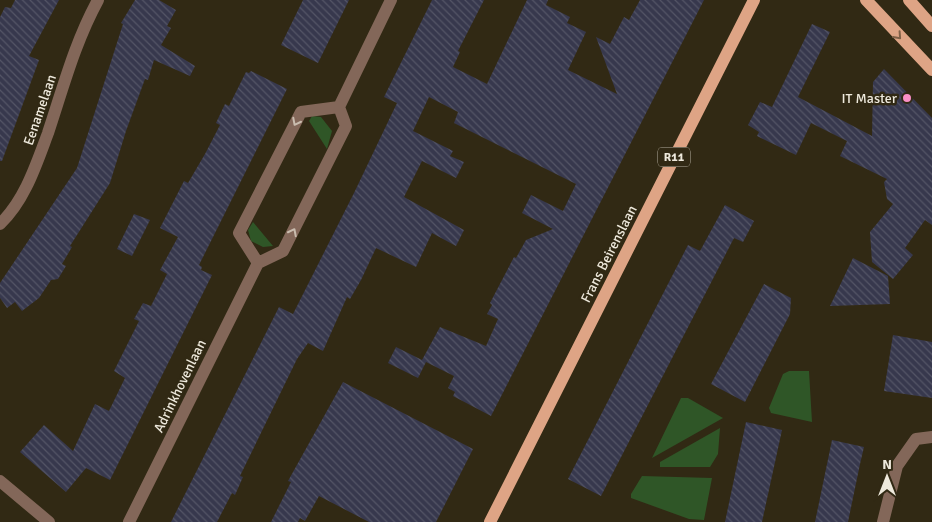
<svg xmlns="http://www.w3.org/2000/svg" width="932" height="522" font-family="Signika,sans-serif">
	<defs>
		<pattern id="building-back-hatch" width="6" height="6" patternUnits="userSpaceOnUse" patternTransform="scale(1.25)"><rect width="6" height="6" fill="#37384d"/><path d="M-1 5l2 2M0 0l6 6M5-1l2 2" fill="none" stroke="#545566"/></pattern>
	</defs>
	<rect width="100%" height="100%" fill="#312914"/>
	<!-- grass -->
	<path fill="#2f5627" d="M 312,116 L 321,117 L 332,131 L 327,149 L 309,121 Z
		M 253,222 L 273,246 L 263,247 L 251,241 L 248,230 Z
		M 789,371 L 809,371 L 812,422 L 771,413 L 769,408 L 783,374 Z
		M 681,398 L 688,398 L 723,418 L 652,458 Z
		M 720,428 L 718,454 L 710,467 L 660,467 L 660,462 Z
		M 642,476 L 712,478 L 704,520 L 689,519 L 631,498 L 631,494 Z"/>
	<!-- building -->
	<path fill="url(#building-back-hatch)" d="M 15,0 L 59,0 L 29,56 L 39,60 L 2,161 L 0,161 L 0,17 L 5,7 L 11,8 Z
		M 135,0 L 159,0 L 176,10 L 167,26 L 171,28 L 161,45 L 195,66 L 190,76 L 154,60 L 148,80 L 145,79 L 126,131 L 110,183 L 70,246 L 72,247 L 62,264 L 66,266 L 58,279 L 51,280 L 39,298 L 22,311 L 15,302 L 7,308 L 0,298 L 0,283 L 77,168 L 123,24 L 121,23 Z
		M 303,0 L 349,0 L 318,63 L 281,45 Z
		M 432,0 L 484,0 L 458,51 L 460,52 L 453,67 L 487,84 L 527,0 L 548,0 L 546,5 L 570,17 L 567,23 L 586,32 L 568,70 L 617,94 L 596,37 L 610,44 L 624,17 L 629,20 L 640,0 L 704,0 L 491,416 L 453,396 L 455,392 L 448,388 L 454,376 L 426,362 L 418,378 L 388,363 L 396,347 L 422,360 L 440,327 L 486,346 L 498,319 L 487,314 L 492,305 L 490,303 L 514,257 L 516,258 L 526,240 L 553,229 L 522,213 L 531,195 L 563,211 L 576,184 L 454,123 L 458,112 L 429,97 L 413,131 L 453,151 L 450,156 L 464,162 L 456,178 L 422,161 L 404,197 L 464,230 L 456,246 L 432,233 L 416,267 L 376,248 L 361,280 L 350,299 L 347,297 L 323,351 L 308,343 L 297,359 L 240,476 L 243,477 L 235,495 L 232,493 L 217,522 L 171,522 L 279,307 L 293,314 L 354,193 L 397,103 L 384,97 Z
		M 812,24 L 830,32 L 798,97 L 872,136 L 873,82 L 884,69 L 932,118 L 932,225 L 925,220 L 905,248 L 913,255 L 893,279 L 872,262 L 870,232 L 893,204 L 887,199 L 884,182 L 887,179 L 840,156 L 847,141 L 811,123 L 796,155 L 757,136 L 759,132 L 748,125 L 760,102 L 772,107 Z
		M 251,71 L 287,89 L 199,265 L 202,267 L 201,270 L 212,275 L 110,480 L 86,468 L 66,492 L 20,452 L 44,425 L 73,451 L 95,404 L 109,411 L 125,378 L 114,371 L 139,321 L 134,319 L 143,303 L 151,306 L 167,274 L 160,270 L 178,237 L 160,228 L 184,181 L 188,183 L 205,154 L 220,125 L 216,123 L 225,104 L 229,106 L 246,72 L 249,73 Z
		M 725,205 L 754,221 L 743,242 L 734,238 L 601,496 L 568,479 L 688,245 L 700,251 Z
		M 134,214 L 150,220 L 132,256 L 117,249 Z
		M 853,258 L 888,276 L 890,304 L 830,306 Z
		M 764,284 L 791,298 L 790,314 L 745,402 L 711,384 Z
		M 893,335 L 932,342 L 932,398 L 884,391 Z
		M 343,382 L 473,449 L 436,522 L 369,522 L 319,496 L 305,521 L 300,518 L 298,522 L 271,522 L 291,482 L 288,481 Z
		M 746,422 L 782,430 L 762,522 L 725,522 Z
		M 832,440 L 864,447 L 860,464 L 848,522 L 815,522 Z"/>
	<g fill="none" stroke-linecap="round" stroke-linejoin="round">
		<!-- minor -->
		<path stroke="#836759" stroke-width="12" d="M 0,224 C 25,200 36,165 48,133 C 63,88 75,42 98,0
			M 258,263 L 239,233 L 301,112 L 339,107
			M 0,481 L 49,522
			M 129,522 L 258,263 L 283,251 L 346,126 L 339,107 L 391,0
			M 883,522 L 897,466 L 916,439 L 932,437"/>
		<!-- major -->
		<path stroke="#dea485" stroke-width="12" d="M 866,0 L 932,70
			M 909,0 L 932,26
			M 490,522 L 754,0"/>
	</g>
	<!-- one-way arrows -->
	<defs><path id="oneway-chevron" d="M-2-3.5L2.5 0L-2 3.5" fill="none" stroke-width="1.6" stroke-linecap="round" stroke-linejoin="round" transform="scale(1.25)"/></defs>
	<use stroke="#7f6047" href="#oneway-chevron" transform="translate(898 36) rotate(48)"/>
	<g stroke="#c9bcae">
		<use href="#oneway-chevron" transform="translate(296 122) rotate(117)"/>
		<use href="#oneway-chevron" transform="translate(293 232) rotate(-63)"/>
	</g>
	<!-- markers -->
	<circle fill="#fa8fc7" stroke="#312914" stroke-width="2" cx="907" cy="98" r="5"/>
	<g text-anchor="middle" dominant-baseline="central" stroke-width="5" stroke-linejoin="round" paint-order="stroke">
		<!-- shield labels -->
		<rect fill="#312914" stroke="#b5afa0" stroke-width="1" x="658" y="147.5" width="32" height="19" rx="4"/>
		<g font-size="12" font-weight="bold" fill="#eee9dc">
			<text x="674" y="157">R11</text>
		</g>
		<!-- poi labels -->
		<g font-size="14" fill="#eee9dc" stroke="#312914" text-anchor="end">
			<text x="897" y="98">IT Master</text>
		</g>
		<!-- street labels -->
		<g font-size="14" fill="#eee9dc" stroke="#312914">
			<text transform="translate(40 110) rotate(-71)">Eenamelaan</text>
			<text transform="translate(609 254) rotate(-63)">Frans Beirenslaan</text>
			<text transform="translate(180 386) rotate(-64)">Adrinkhovenlaan</text>
		</g>
	</g>
	<!-- north arrow -->
	<g transform="translate(887 477)" stroke="#312914" stroke-width="4" paint-order="stroke">
	<path d="M0-4L9 19L0 12L-9 19Z" fill="#eee9dc"/>
	<text y="-8" font-size="14" font-weight="bold" text-anchor="middle" fill="#eee9dc">N</text>
	</g>
</svg>
